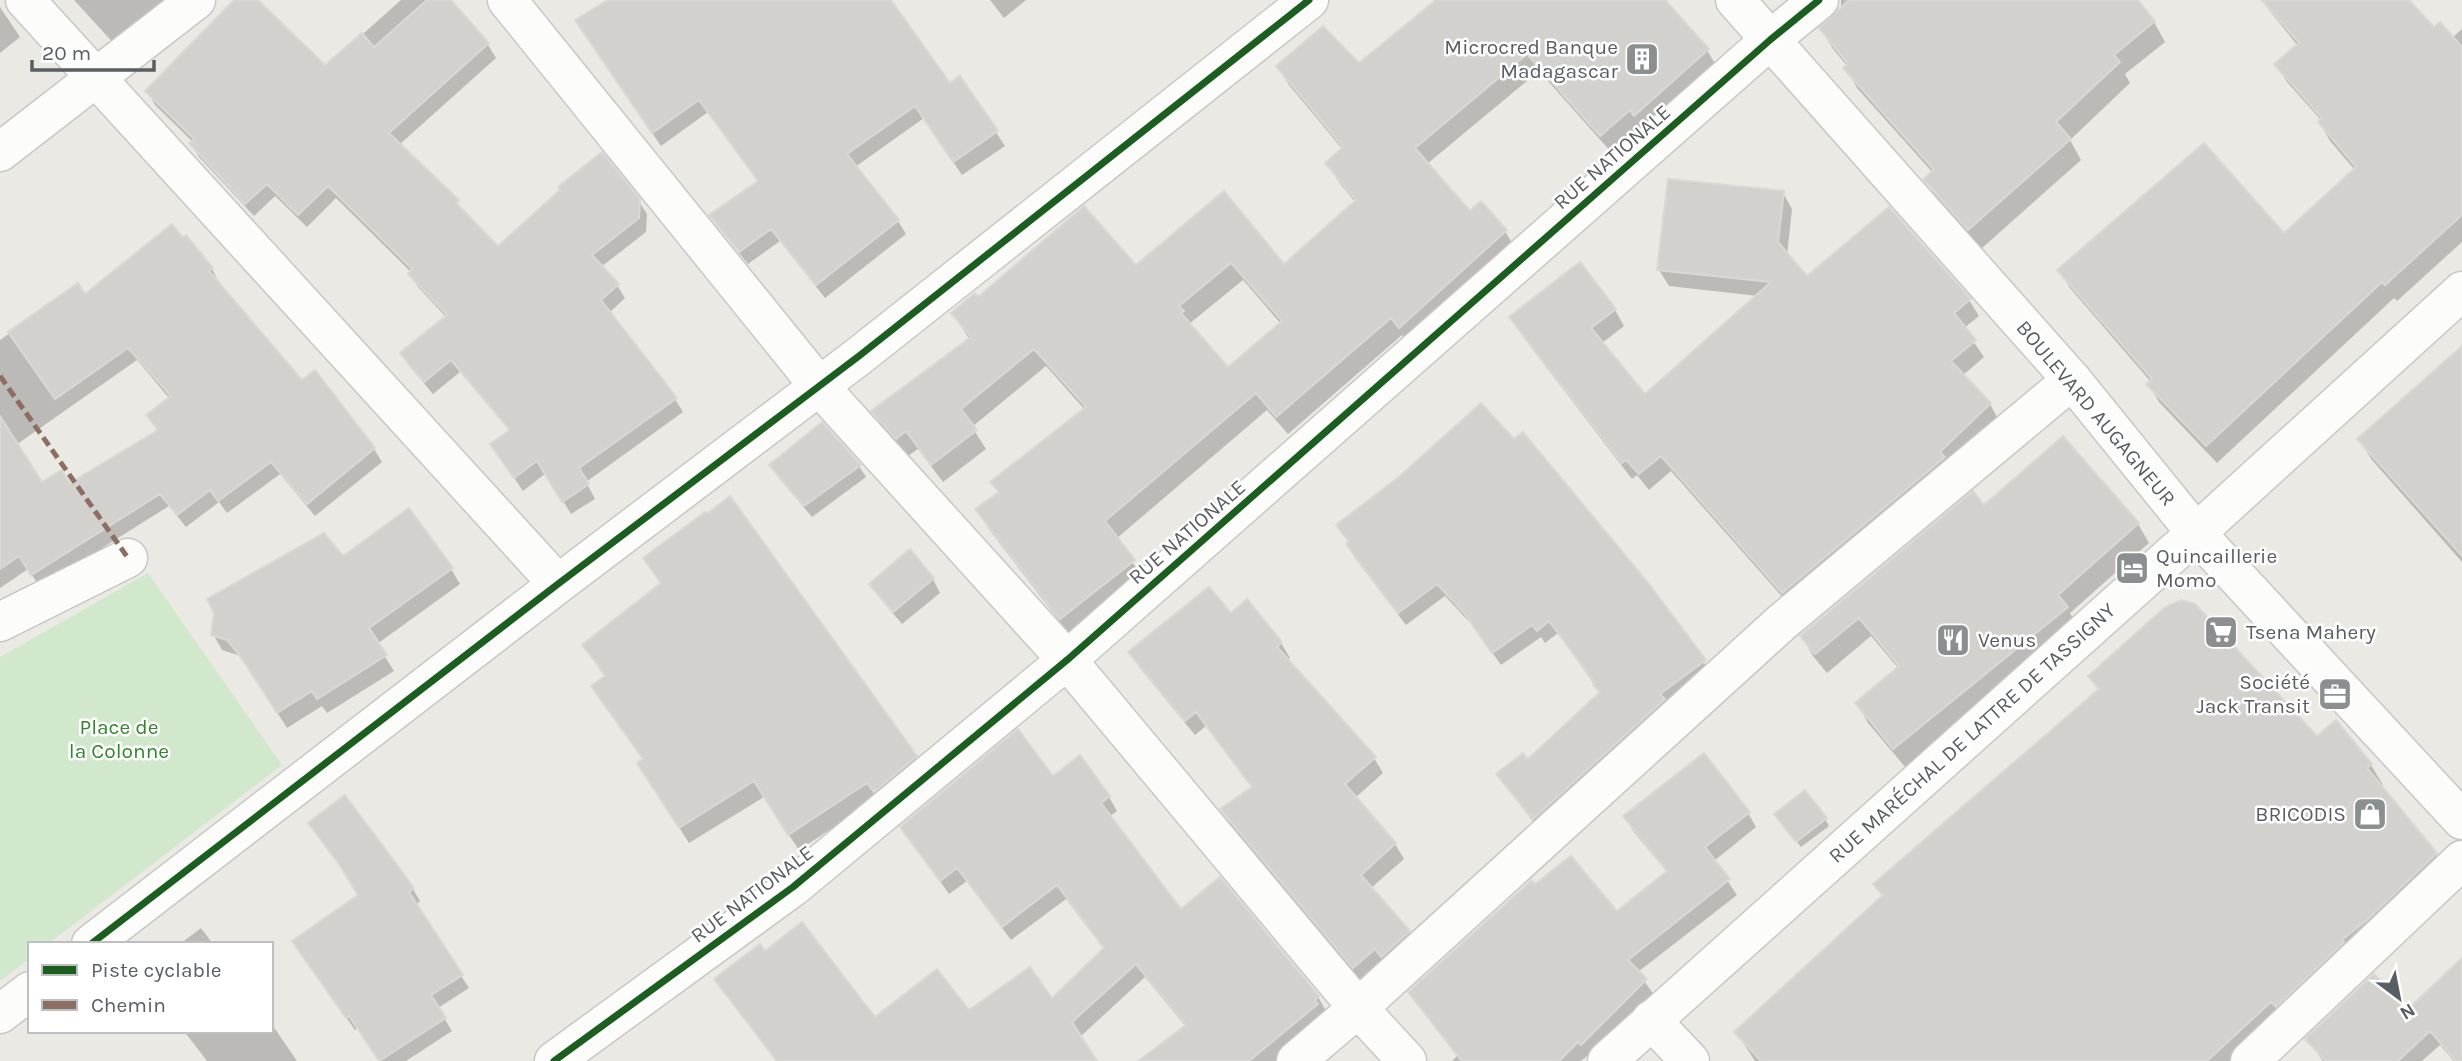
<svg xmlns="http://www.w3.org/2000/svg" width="2462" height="1061" font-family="Karla,sans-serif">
	<rect width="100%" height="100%" fill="#ebe9e4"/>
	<!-- green -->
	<path fill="#d2e8cd" d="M 148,573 L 282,765 L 48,944 L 30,944 L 30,958 L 0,981 L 0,657 Z"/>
	<!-- shadow -->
	<path fill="#0003" fill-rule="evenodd" d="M 74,0 L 195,0 L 128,59 Z
		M 236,0 L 255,0 L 325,68 L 401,0 L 448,0 L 488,45 L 496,58 L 399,145 L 457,201 L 465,215 L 498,248 L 638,200 L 647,214 L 646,232 L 601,267 L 617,285 L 625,298 L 609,313 L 675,399 L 683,412 L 586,482 L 595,499 L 571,514 L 546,473 L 523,491 L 492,445 L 511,432 L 460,372 L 433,394 L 410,367 L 402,354 L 446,317 L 418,287 L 410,274 L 411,272 L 336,198 L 307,227 L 275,196 L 254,216 L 199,157 L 191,143 L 193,142 L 155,105 L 147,91 Z
		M 611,0 L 889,0 L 950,85 L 960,78 L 1005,146 L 962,175 L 924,118 L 855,167 L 898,221 L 906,234 L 825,298 L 780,241 L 748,264 L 719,228 L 711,215 L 759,182 L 708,112 L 661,146 L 585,34 Z
		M 990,0 L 1026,0 L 1004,18 Z
		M 1439,0 L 1663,0 L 1707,50 L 1718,69 L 1645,133 L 1641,127 L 1612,153 L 1539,71 L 1427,164 L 1470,213 L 1505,231 L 1516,250 L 1411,345 L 1402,335 L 1288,434 L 1267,410 L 1116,539 L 1144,579 L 1071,636 L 988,528 L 978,510 L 999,493 L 992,482 L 1085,410 L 1046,366 L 972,427 L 986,449 L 943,482 L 918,449 L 908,456 L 884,430 L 874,412 L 970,340 L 953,314 L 978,299 L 1136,267 L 1224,194 L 1283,266 L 1356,203 L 1338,181 L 1327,163 L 1343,150 L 1289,85 L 1278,66 L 1359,66 ZM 1243,280 L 1281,324 L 1228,370 L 1189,324 Z
		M 1841,0 L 2136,0 L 2154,22 L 2165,42 L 2125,74 L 2130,83 L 2070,140 L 2081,160 L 1981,249 L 1937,199 L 1925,179 L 1933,173 L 1857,88 L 1846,68 L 1848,67 L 1833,49 L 1821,29 L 1841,9 Z
		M 2261,0 L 2407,0 L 2433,30 L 2452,38 L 2462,29 L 2462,242 L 2397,301 L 2394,298 L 2217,463 L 2159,402 L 2149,384 L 2151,382 L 2070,288 L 2059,270 L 2283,236 L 2355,170 L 2330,141 L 2320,123 L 2322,121 L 2287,82 L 2276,64 L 2298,46 Z
		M 0,7 L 20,37 L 0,53 Z
		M 1783,193 L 1792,209 L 1787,256 L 1806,278 L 1969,300 L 1979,316 L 1964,328 L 1984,357 L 1962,376 L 1990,404 L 1999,421 L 1793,609 L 1671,471 L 1649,490 L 1637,475 L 1632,479 L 1521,334 L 1511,318 L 1615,310 L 1624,326 L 1602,343 L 1645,396 L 1758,296 L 1669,286 L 1659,270 Z
		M 186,237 L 212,269 L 219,283 L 218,284 L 301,382 L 374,449 L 382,462 L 315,516 L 280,474 L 227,513 L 219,502 L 186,527 L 169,506 L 40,587 L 28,569 L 0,588 L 0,340 L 77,286 L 84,296 ZM 137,360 L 170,399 L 148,415 L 158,432 L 69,485 L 41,485 L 16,445 Z
		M 2462,346 L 2462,562 L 2372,460 L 2359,439 Z
		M 771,465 L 859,466 L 866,477 L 812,517 L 778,477 Z
		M 1984,507 L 2138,524 L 2149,543 L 2070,613 L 2078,628 L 1906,768 L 1868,723 L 1857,703 L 1899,669 L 1871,636 L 1827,673 L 1813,656 L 1802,636 Z
		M 1338,525 L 1648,585 L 1712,674 L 1541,831 L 1506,787 L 1499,774 L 1528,762 L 1601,694 L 1558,633 L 1545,643 L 1541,637 L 1501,665 L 1474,627 L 1445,596 L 1406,625 L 1355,558 L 1348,545 L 1350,543 Z
		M 910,552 L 933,579 L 940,593 L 902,624 L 879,597 L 871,584 Z
		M 342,558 L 451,569 L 460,584 L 377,644 L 394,671 L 327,713 L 322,706 L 287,728 L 252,673 L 238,655 L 222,650 L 213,634 Z
		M 645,558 L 916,757 L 925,773 L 878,798 L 799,850 L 764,797 L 689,843 L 649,780 L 644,761 L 593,687 L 606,678 L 584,646 L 662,585 Z
		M 1247,602 L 1281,643 L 1290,658 L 1287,660 L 1374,758 L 1383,773 L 1355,798 L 1395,844 L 1404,859 L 1371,888 L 1409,932 L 1417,947 L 1362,982 L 1231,825 L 1223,810 L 1253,789 L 1206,726 L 1195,735 L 1139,667 L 1131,652 L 1231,615 Z
		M 2091,677 L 2317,738 L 2336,722 L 2371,765 L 2383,785 L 2381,787 L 2436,854 L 2448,875 L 2241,1061 L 1755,1061 L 1736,1032 L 1883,898 L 1875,884 L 2099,691 Z
		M 1052,778 L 1109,797 L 1117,811 L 1109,817 L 1180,911 L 1318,997 L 1326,1011 L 1290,1061 L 1141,1061 L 1186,1027 L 1145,977 L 1080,1037 L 1095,1061 L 776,1061 L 725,994 L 716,980 L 764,953 L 874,1020 L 969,1012 L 1052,1001 L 1105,950 L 1066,899 L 1011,940 L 967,881 L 949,894 L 902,827 Z
		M 345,798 L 413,889 L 420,901 L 415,905 L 469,988 L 438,1008 L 452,1031 L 406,1061 L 380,1061 L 358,1028 L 355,1030 L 294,942 L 360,896 L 310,823 Z
		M 1748,813 L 1756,827 L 1714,861 L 1737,895 L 1638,972 L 1654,995 L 1590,1058 L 1587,1056 L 1581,1061 L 1452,1061 L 1457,1056 L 1419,1006 L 1411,992 L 1535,886 L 1617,913 L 1668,873 L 1633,831 L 1625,817 Z
		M 1825,819 L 1829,826 L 1801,847 L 1780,820 Z
		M 201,928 L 213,944 L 180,944 Z
		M 2462,961 L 2462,1061 L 2454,1061 L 2440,1045 L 2422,1061 L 2323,1061 L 2307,1039 L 2407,1013 Z
		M 271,1023 L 297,1061 L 207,1061 L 184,1031 L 271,1031 Z"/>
	<!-- building -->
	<path fill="#d2d1ce" stroke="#dad8d4" stroke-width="2" fill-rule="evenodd" d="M 234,0 L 258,0 L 325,65 L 362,33 L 374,47 L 427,0 L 451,0 L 489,43 L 389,133 L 459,200 L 456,203 L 498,246 L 560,190 L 558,187 L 602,152 L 640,199 L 639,218 L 592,255 L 619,284 L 601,300 L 677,398 L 579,468 L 589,484 L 562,502 L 537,461 L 514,478 L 490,444 L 510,430 L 451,360 L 424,382 L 400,353 L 447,315 L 408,274 L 412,269 L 328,186 L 298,215 L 267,184 L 245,204 L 189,143 L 194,139 L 145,91 Z
		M 608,0 L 891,0 L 950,83 L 960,76 L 998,131 L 953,162 L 915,106 L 847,154 L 899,220 L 816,285 L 771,229 L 739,252 L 709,215 L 758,181 L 699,100 L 652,133 L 575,20 Z
		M 1436,0 L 1665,0 L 1709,49 L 1634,116 L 1630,110 L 1600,136 L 1527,54 L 1415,148 L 1470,211 L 1481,201 L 1507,230 L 1399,328 L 1391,318 L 1276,417 L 1256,393 L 1105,521 L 1135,560 L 1060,619 L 975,509 L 999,492 L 990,482 L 1086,407 L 1034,349 L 961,409 L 977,430 L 931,465 L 906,431 L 896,439 L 871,411 L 971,337 L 951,313 L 975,293 L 978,297 L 1084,206 L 1136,265 L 1224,191 L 1284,264 L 1356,200 L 1325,163 L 1343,147 L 1276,66 L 1323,26 L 1359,63 ZM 1231,263 L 1282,321 L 1228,367 L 1181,313 L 1184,311 L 1179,306 Z
		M 1849,0 L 2138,0 L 2155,21 L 2114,55 L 2120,62 L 2056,122 L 2071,139 L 1968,230 L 1923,179 L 1934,170 L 1843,68 L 1848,64 L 1819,28 Z
		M 2262,0 L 2409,0 L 2434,27 L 2440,22 L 2462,47 L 2462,215 L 2385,285 L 2382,282 L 2206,446 L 2146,384 L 2152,379 L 2057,270 L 2204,143 L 2284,233 L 2356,167 L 2318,122 L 2322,118 L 2274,64 L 2299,43 Z
		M 1668,179 L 1784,191 L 1778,242 L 1807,276 L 1889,207 L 1971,299 L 1954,313 L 1976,340 L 1951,361 L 1991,403 L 1940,452 L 1945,457 L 1782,593 L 1661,456 L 1639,474 L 1626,460 L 1622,463 L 1509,317 L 1580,262 L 1616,309 L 1591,328 L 1645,394 L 1771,282 L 1657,270 Z
		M 172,224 L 183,238 L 186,235 L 213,268 L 209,271 L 302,380 L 315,370 L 375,448 L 307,504 L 271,462 L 218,501 L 210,490 L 177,515 L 160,494 L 31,575 L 19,556 L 0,569 L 0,416 L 42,482 L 61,470 L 70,483 L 158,430 L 146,415 L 171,396 L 128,348 L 55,399 L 8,332 L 78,283 L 85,294 Z
		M 2462,346 L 2462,556 L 2357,439 Z
		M 1481,403 L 1514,439 L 1523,432 L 1649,584 L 1706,660 L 1660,694 L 1665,699 L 1533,819 L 1496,774 L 1523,753 L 1528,759 L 1600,692 L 1593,685 L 1595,683 L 1549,621 L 1537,631 L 1532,625 L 1492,653 L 1464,613 L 1437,584 L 1398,613 L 1346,544 L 1349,542 L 1336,525 L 1400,476 Z
		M 822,422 L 861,465 L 804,506 L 769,465 Z
		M 2063,436 L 2139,523 L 2058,595 L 2068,607 L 1893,749 L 1855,703 L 1899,666 L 1859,618 L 1815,654 L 1800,636 L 1973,491 L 1984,505 Z
		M 730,496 L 917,756 L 874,792 L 867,783 L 788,835 L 754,781 L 679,828 L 637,763 L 643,759 L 591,686 L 606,675 L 582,645 L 661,583 L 643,558 L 705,512 L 707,514 Z
		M 409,508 L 453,568 L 369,628 L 387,655 L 317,699 L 312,691 L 277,713 L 241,657 L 227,640 L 211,635 L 214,613 L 207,599 L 324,533 L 343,556 Z
		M 910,549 L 934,578 L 893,612 L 869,584 Z
		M 1209,587 L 1231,613 L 1247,599 L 1282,642 L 1277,647 L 1376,757 L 1345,784 L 1396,843 L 1361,875 L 1410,931 L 1381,957 L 1375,949 L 1353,968 L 1220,809 L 1252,787 L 1196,712 L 1185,721 L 1128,652 Z
		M 2181,600 L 2195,604 L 2317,736 L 2336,720 L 2372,764 L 2367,768 L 2437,853 L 2368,919 L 2342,940 L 2344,942 L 2276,1007 L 2271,1002 L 2207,1061 L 1761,1061 L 1734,1032 L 1883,895 L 1873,884 L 2099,689 L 2088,676 L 2164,608 Z
		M 1018,729 L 1053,776 L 1080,755 L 1110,796 L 1101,803 L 1181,909 L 1220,877 L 1319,996 L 1315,1000 L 1318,1004 L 1249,1061 L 1138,1061 L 1186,1025 L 1136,964 L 1072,1022 L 1097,1061 L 777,1061 L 714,979 L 760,944 L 765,951 L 802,922 L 875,1017 L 937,969 L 969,1010 L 1030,967 L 1052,998 L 1104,948 L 1057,885 L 1002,927 L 957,868 L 940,881 L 900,827 Z
		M 1704,753 L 1750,812 L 1705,847 L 1730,879 L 1628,960 L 1647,979 L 1581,1045 L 1578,1042 L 1559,1061 L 1462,1061 L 1408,992 L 1532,880 L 1535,884 L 1571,856 L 1617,911 L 1667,871 L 1623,816 Z
		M 1805,790 L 1827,818 L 1796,842 L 1774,814 Z
		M 345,795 L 414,888 L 409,892 L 463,975 L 431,995 L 446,1018 L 379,1061 L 349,1016 L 346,1018 L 292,941 L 358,895 L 339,864 L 308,823 Z
		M 2462,958 L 2462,1061 L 2456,1061 L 2430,1031 L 2398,1061 L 2326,1061 L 2305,1039 L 2374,974 L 2407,1010 Z"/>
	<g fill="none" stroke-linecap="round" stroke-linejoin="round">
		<!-- minor casing -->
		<g stroke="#c7c7c7" stroke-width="41">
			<path id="minor" d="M 25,0 L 558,584
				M 507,0 L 819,386 L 1067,660 L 1358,1008 L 1407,1061
				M 0,152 L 196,0
				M 0,622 L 128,558
				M 91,944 L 558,584 L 859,356 L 1309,0
				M 0,1014 L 30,991
				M 1651,1020 L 1690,1061
				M 554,1061 L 793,887 L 1067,660 L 1770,40 L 1819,0
				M 1296,1061 L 1358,1008 L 1781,623 L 2072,380
				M 2250,1061 L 2462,860"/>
		</g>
		<!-- tertiary casing -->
		<g stroke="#c7c7c7" stroke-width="41">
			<path id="tertiary" d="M 1735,0 L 2072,380 L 2196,533 L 2462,820
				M 1607,1061 L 2196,533 L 2462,291"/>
		</g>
		<!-- minor -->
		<use href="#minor" stroke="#fcfcfb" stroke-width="38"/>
		<!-- tertiary -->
		<use href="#tertiary" stroke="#fcfcfb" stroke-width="38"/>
		<!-- quiet -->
		<path stroke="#8d6e63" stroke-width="5" stroke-dasharray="10 5" stroke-linecap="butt" d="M 0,376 L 128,558"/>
		<!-- cycleway casing -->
		<g stroke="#fff" stroke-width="11">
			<path id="cycleway" d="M 91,944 L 558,584 L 859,356 L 1309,0
				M 554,1061 L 793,887 L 1067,660 L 1770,40 L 1819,0"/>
		</g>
		<!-- cycleway -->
		<use href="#cycleway" stroke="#1b5e20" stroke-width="7"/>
	</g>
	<!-- icons -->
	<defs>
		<g id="building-square" transform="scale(1.75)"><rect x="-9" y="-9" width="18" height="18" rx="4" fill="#8c8f90" stroke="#fff"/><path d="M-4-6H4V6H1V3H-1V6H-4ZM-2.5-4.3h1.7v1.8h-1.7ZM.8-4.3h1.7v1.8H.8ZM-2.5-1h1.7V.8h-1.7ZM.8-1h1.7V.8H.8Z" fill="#fff"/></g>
		<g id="hotel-square" transform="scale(1.75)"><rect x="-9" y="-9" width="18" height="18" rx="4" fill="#8c8f90" stroke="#fff"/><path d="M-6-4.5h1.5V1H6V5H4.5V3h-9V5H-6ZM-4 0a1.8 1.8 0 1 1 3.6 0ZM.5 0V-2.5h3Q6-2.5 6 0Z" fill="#fff"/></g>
		<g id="supermarket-square" transform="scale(1.75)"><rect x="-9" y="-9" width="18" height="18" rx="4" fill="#8c8f90" stroke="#fff"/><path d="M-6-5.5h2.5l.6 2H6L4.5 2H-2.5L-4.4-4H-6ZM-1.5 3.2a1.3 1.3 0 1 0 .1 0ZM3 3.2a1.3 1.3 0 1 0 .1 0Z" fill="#fff"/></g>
		<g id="restaurant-square" transform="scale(1.75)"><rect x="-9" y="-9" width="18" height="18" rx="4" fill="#8c8f90" stroke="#fff"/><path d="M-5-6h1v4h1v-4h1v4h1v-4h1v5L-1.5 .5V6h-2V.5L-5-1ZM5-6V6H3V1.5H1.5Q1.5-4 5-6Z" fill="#fff"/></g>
		<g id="office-square" transform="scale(1.75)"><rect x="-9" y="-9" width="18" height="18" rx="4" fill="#8c8f90" stroke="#fff"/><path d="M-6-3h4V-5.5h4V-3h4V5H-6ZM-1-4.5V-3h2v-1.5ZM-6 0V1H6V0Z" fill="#fff"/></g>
		<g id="shop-square" transform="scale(1.75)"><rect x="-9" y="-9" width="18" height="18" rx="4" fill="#8c8f90" stroke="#fff"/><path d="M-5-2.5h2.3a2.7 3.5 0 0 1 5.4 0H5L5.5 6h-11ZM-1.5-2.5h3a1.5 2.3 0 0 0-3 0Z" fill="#fff"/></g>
	</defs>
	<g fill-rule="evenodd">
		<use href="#building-square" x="1642" y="59"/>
		<use href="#hotel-square" x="2132" y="568"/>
		<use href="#supermarket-square" x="2221" y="632"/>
		<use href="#restaurant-square" x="1953" y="640"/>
		<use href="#office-square" x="2335" y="694"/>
		<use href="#shop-square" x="2370" y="814"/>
	</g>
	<g text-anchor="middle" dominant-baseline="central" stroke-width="5" stroke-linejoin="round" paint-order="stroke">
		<!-- poi labels -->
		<g font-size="21" fill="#595e63" stroke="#fff" text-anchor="end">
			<text x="1618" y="47">Microcred Banque<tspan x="1618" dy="24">Madagascar</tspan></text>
			<text x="2156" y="556" text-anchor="start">Quincaillerie<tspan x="2156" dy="24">Momo</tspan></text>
			<text x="2246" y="632" text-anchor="start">Tsena Mahery</text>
			<text x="1978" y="640" text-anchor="start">Venus</text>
			<text x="2310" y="682">Société<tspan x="2310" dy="24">Jack Transit</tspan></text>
			<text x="2346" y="814">BRICODIS</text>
		</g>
		<!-- street labels -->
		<g font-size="21" fill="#595e63" stroke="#fff">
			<text transform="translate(1612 157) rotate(-41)">RUE NATIONALE</text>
			<text transform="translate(2096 413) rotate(50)">BOULEVARD AUGAGNEUR</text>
			<text transform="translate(1187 532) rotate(-41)">RUE NATIONALE</text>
			<text transform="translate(1972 733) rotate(-42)">RUE MARÉCHAL DE LATTRE DE TASSIGNY</text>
			<text transform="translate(752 894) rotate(-37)">RUE NATIONALE</text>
		</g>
		<!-- park labels -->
		<g font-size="21" fill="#31862e" stroke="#fff">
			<text x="119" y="727">Place de<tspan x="119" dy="24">la Colonne</tspan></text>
		</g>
	</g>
	<!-- legend -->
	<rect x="28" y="942" width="245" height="91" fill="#ffffff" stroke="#bdbfc1" stroke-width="2"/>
	<rect x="42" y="965" width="35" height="10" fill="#1b5e20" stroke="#bdbfc1" stroke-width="2"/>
	<text x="91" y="977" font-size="21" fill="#595e63">Piste cyclable</text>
	<rect x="42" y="1000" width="35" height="10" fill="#8d6e63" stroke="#bdbfc1" stroke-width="2"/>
	<text x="91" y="1012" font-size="21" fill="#595e63">Chemin</text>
	<!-- north arrow -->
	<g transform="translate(2399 998) rotate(148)" stroke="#ffffff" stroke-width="5" paint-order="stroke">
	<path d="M0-5L12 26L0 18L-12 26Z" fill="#595e63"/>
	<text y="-10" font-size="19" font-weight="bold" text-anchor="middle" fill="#595e63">N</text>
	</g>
	<!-- scale -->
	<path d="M32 60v10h122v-10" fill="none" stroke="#595e63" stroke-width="3.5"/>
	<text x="42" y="60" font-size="21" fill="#595e63" stroke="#ffffff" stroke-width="5" paint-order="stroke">20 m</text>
</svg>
